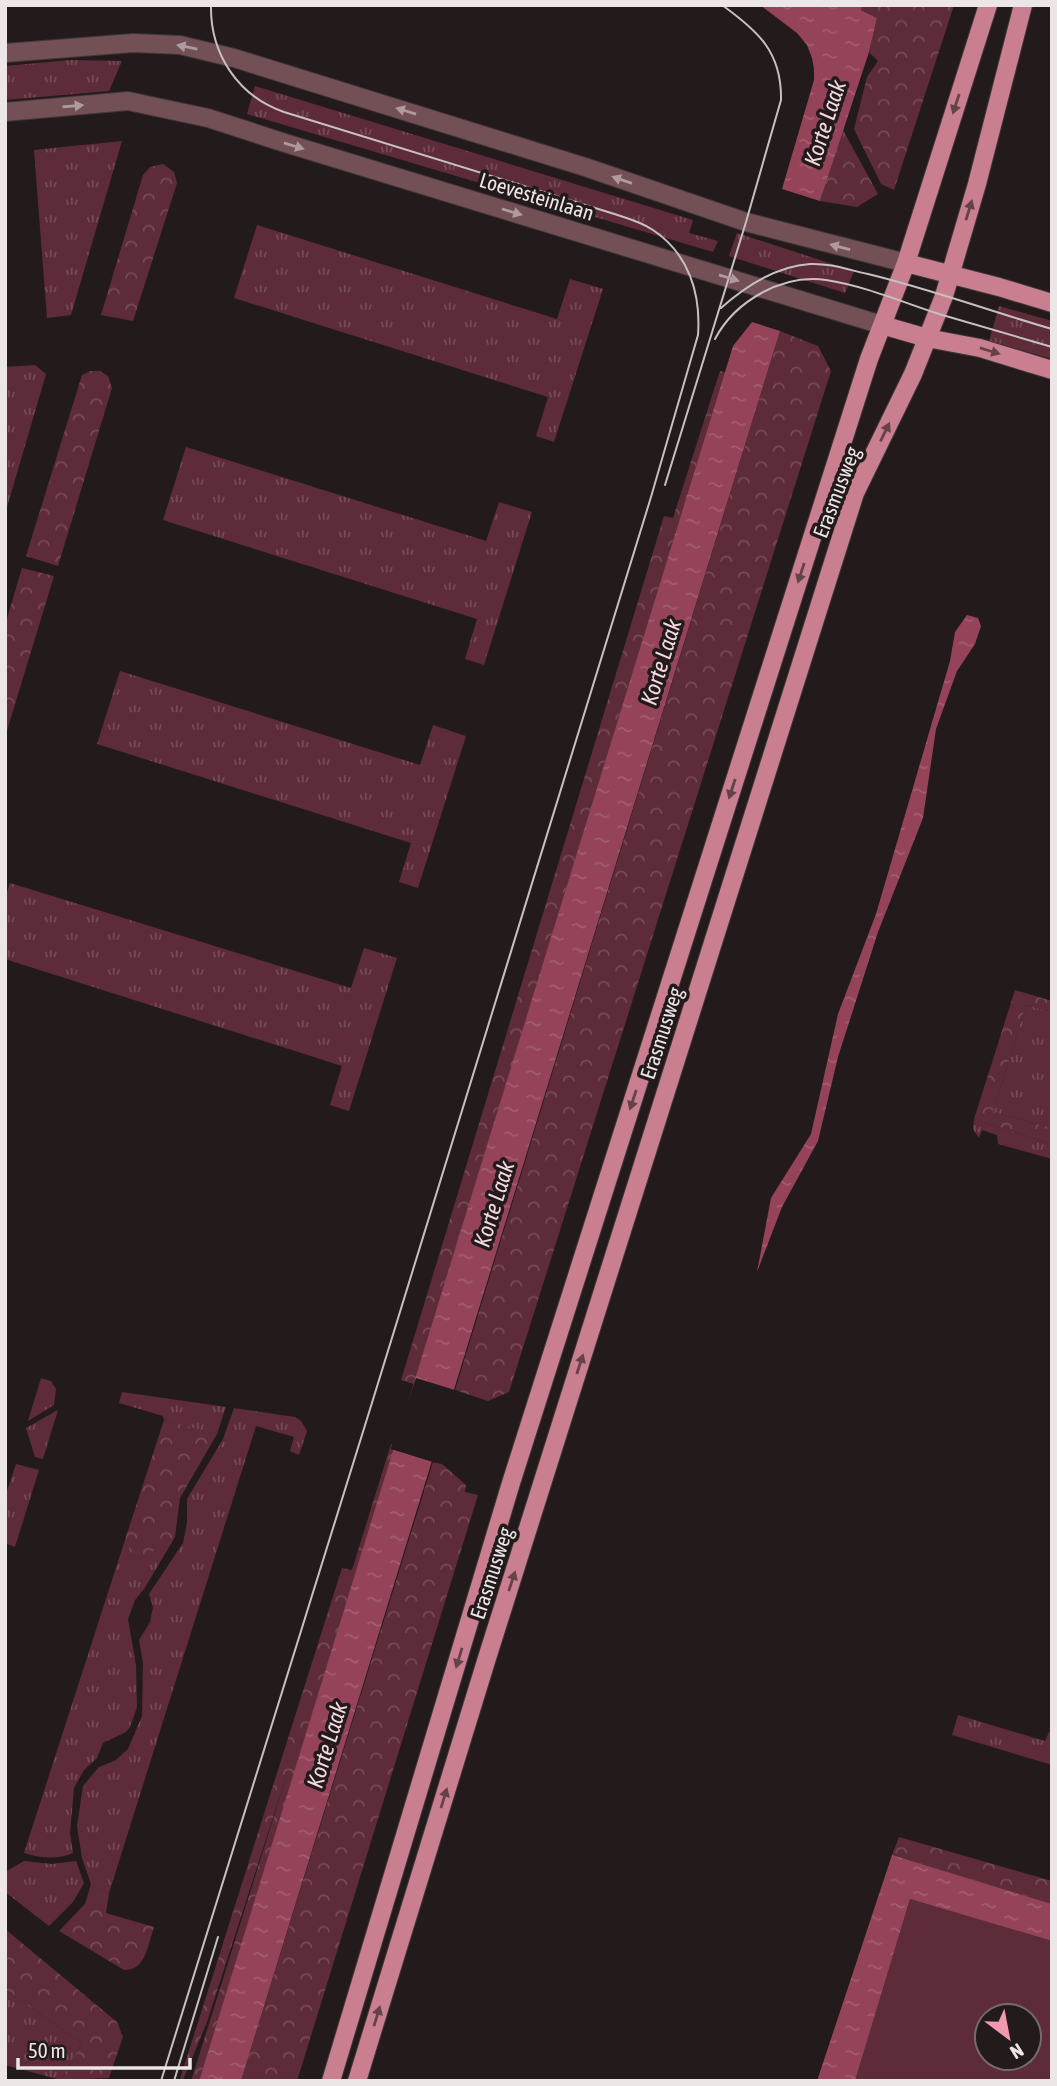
<svg xmlns="http://www.w3.org/2000/svg" width="1057" height="2086" font-family="'Asap Condensed',sans-serif">
	<defs>
		<pattern id="grass-tufts" width="24" height="20" patternUnits="userSpaceOnUse" patternTransform="scale(1.75)"><rect width="24" height="20" fill="#5e2c39"/><path d="M3 7l-1-3M5 7V3M7 7l1-3M15 17l-1-3M17 17v-4M19 17l1-3" fill="none" stroke="#754b56"/></pattern>
		<pattern id="forest-crowns" width="20" height="18" patternUnits="userSpaceOnUse" patternTransform="scale(1.75)"><rect width="20" height="18" fill="#5e2c39"/><path d="M2 6a3 3 0 1 1 6 0M12 15a3 3 0 1 1 6 0" fill="none" stroke="#754b56"/></pattern>
		<pattern id="water-ripples" width="26" height="14" patternUnits="userSpaceOnUse" patternTransform="scale(1.75)"><rect width="26" height="14" fill="#944358"/><path d="M2 4q2-2 4 0t4 0M15 11q2-2 4 0t4 0" fill="none" stroke="#a35e70"/></pattern>
	</defs>
	<rect width="100%" height="100%" fill="#231a1c"/>
	<!-- grass -->
	<path fill="url(#grass-tufts)" d="M 71,60 L 122,61 L 109,91 L 5,100 L 5,66 Z
		M 255,86 L 693,220 L 689,233 L 718,241 L 713,252 L 247,114 Z
		M 122,141 L 71,315 L 47,318 L 34,150 Z
		M 257,225 L 557,319 L 570,279 L 603,289 L 554,442 L 536,436 L 548,397 L 234,298 Z
		M 737,233 L 854,271 L 845,293 L 729,256 Z
		M 999,306 L 1052,321 L 1052,359 L 989,341 Z
		M 35,365 L 46,374 L 5,514 L 5,367 Z
		M 186,447 L 486,541 L 499,502 L 532,512 L 484,665 L 465,659 L 477,619 L 163,520 Z
		M 120,671 L 420,765 L 433,725 L 466,736 L 418,888 L 399,882 L 411,843 L 97,744 Z
		M 10,883 L 351,988 L 364,948 L 397,958 L 349,1111 L 330,1105 L 342,1066 L 5,959 L 5,899 Z
		M 1026,1005 L 1052,1012 L 1052,1128 L 993,1112 Z
		M 974,1119 L 1052,1144 L 1052,1159 L 998,1144 L 997,1135 L 982,1130 L 979,1138 L 973,1129 Z
		M 41,1378 L 51,1381 L 56,1389 L 54,1405 L 28,1421 Z
		M 122,1392 L 226,1407 L 217,1434 L 211,1433 L 164,1420 L 163,1416 L 119,1403 Z
		M 234,1408 L 295,1417 L 301,1421 L 307,1431 L 299,1455 L 290,1451 L 294,1437 L 256,1426 L 109,1893 L 91,1884 L 82,1858 L 77,1826 L 83,1786 L 99,1767 L 116,1760 L 128,1749 L 142,1716 L 143,1663 L 139,1640 L 150,1622 L 153,1607 L 149,1594 L 183,1543 L 187,1523 L 187,1499 L 223,1439 Z
		M 58,1410 L 43,1459 L 35,1457 L 26,1428 Z
		M 16,1464 L 39,1470 L 15,1547 L 7,1544 L 5,1539 L 5,1497 Z
		M 175,1537 L 144,1589 L 135,1600 L 128,1619 L 136,1665 L 137,1707 L 130,1727 L 126,1732 L 103,1743 L 97,1758 L 84,1770 L 74,1788 L 70,1833 L 73,1853 C 58,1860 39,1858 24,1853 L 124,1543 L 142,1557 Z
		M 958,1715 L 1045,1741 L 1049,1732 L 1052,1733 L 1052,1765 L 952,1735 Z
		M 24,1861 L 52,1864 L 76,1861 L 84,1883 L 73,1902 L 49,1926 L 5,1892 L 5,1872 Z
		M 5,1990 L 82,2043 L 61,2080 L 5,2065 Z"/>
	<!-- forest -->
	<path fill="url(#forest-crowns)" d="M 862,5 L 954,5 L 894,190 L 881,184 L 854,129 L 867,77 L 878,61 L 869,52 L 877,18 L 860,9 Z
		M 843,130 L 878,194 L 857,207 L 820,201 Z
		M 163,164 L 174,172 L 177,183 L 133,321 L 101,315 L 143,175 L 150,167 Z
		M 780,331 L 818,346 L 831,371 L 509,1392 L 488,1401 L 455,1390 Z
		M 90,371 L 100,371 L 108,376 L 112,388 L 58,566 L 26,556 L 82,375 Z
		M 720,371 L 725,372 L 416,1378 L 414,1384 L 401,1380 L 664,516 L 673,518 Z
		M 22,568 L 54,576 L 5,737 L 5,625 Z
		M 1015,990 L 1052,1001 L 1052,1012 L 1026,1005 L 993,1112 L 1052,1128 L 1052,1144 L 974,1119 Z
		M 164,1420 L 217,1434 L 180,1498 L 175,1537 L 142,1558 L 124,1543 Z
		M 391,1444 L 392,1444 L 391,1449 L 394,1450 L 199,2081 L 191,2081 L 290,1765 L 207,2022 L 183,2080 L 180,2079 L 342,1568 L 352,1570 Z
		M 433,1462 L 442,1464 L 466,1485 L 465,1492 L 478,1495 L 297,2081 L 241,2081 Z
		M 899,1837 L 1052,1881 L 1052,1904 L 892,1855 Z
		M 91,1884 L 109,1893 L 106,1913 L 154,1927 C 148,1944 146,1971 124,1970 L 59,1931 L 85,1904 Z
		M 5,1929 L 117,2022 L 123,2037 L 109,2078 L 61,2080 L 82,2043 L 5,1990 Z"/>
	<!-- pitch -->
	<path fill="#5e2c39" fill-rule="evenodd" d="M 910,1899 L 1052,1941 L 1052,2081 L 855,2081 ZM 987,2016 L 1029,2016 L 1029,2058 L 987,2058 Z"/>
	<!-- water -->
	<path fill="url(#water-ripples)" d="M 760,5 L 862,5 L 861,10 L 877,18 L 869,52 L 820,201 L 782,189 L 814,80 L 814,69 L 812,58 L 807,45 L 797,33 Z
		M 752,322 L 780,331 L 241,2081 L 199,2081 L 733,346 Z
		M 967,615 L 978,618 L 981,626 L 975,644 L 957,671 L 936,729 L 923,818 L 878,932 L 838,1057 L 818,1141 L 782,1207 L 757,1272 L 771,1198 L 811,1134 L 838,1014 L 876,914 L 950,661 L 955,632 Z
		M 892,1855 L 1052,1904 L 1052,1941 L 910,1899 L 855,2081 L 817,2081 Z"/>
	<!-- pier -->
	<path fill="#231a1c" d="M 416,1378 L 458,1391 L 436,1463 L 391,1449 Z"/>
	<g fill="none" stroke-linecap="round" stroke-linejoin="round">
		<!-- minor casing -->
		<g stroke="#3f3738" stroke-width="20">
			<path id="minor" d="M 5,53 L 133,43 L 180,45 L 234,58 L 585,167 L 746,222 L 906,263
				M 5,112 L 128,101 L 208,118 L 285,143 L 882,325"/>
		</g>
		<!-- major casing -->
		<g stroke="#3f3738" stroke-width="20">
			<path id="major" d="M 906,263 L 999,287 L 1052,303
				M 882,325 L 927,338 L 980,348 L 1052,370
				M 331,2081 L 511,1483 L 869,359 L 906,263 L 988,5
				M 357,2081 L 487,1658 L 855,493 L 913,374 L 944,296 L 977,184 L 1023,5"/>
		</g>
		<!-- minor -->
		<use href="#minor" stroke="#734f56" stroke-width="18"/>
		<!-- major -->
		<use href="#major" stroke="#c97f8f" stroke-width="18"/>
		<!-- tram -->
		<path stroke="#c7c0c2" stroke-width="2" d="M 721,308 C 746,286 776,266 810,264 C 830,263 849,270 868,274 C 930,289 990,311 1052,329
			M 715,339 C 735,301 782,274 826,280 C 865,286 902,302 939,314 C 976,325 1014,336 1052,347
			M 665,485 L 746,222 L 781,100 C 782,52 758,31 722,5
			M 161,2081 L 371,1406 L 651,497 L 698,335 C 701,294 689,254 653,230 C 640,221 623,217 608,212 L 284,112 C 238,96 210,54 211,5
			M 174,2081 L 218,1937"/>
	</g>
	<!-- one-way arrows -->
	<defs><path id="oneway-solid" d="M-6-.8H1V-3.2L6.5 0L1 3.2V.8H-6Z" transform="scale(1.75)"/></defs>
	<g fill="#b09a9e">
		<use href="#oneway-solid" transform="translate(187 47) rotate(-169)"/>
		<use href="#oneway-solid" transform="translate(73 106) rotate(-5)"/>
		<use href="#oneway-solid" transform="translate(406 111) rotate(-163)"/>
		<use href="#oneway-solid" transform="translate(294 146) rotate(17)"/>
		<use href="#oneway-solid" transform="translate(622 180) rotate(-161)"/>
		<use href="#oneway-solid" transform="translate(512 212) rotate(17)"/>
		<use href="#oneway-solid" transform="translate(840 247) rotate(-165)"/>
		<use href="#oneway-solid" transform="translate(729 278) rotate(17)"/>
	</g>
	<g fill="#65424a">
		<use href="#oneway-solid" transform="translate(956 104) rotate(108)"/>
		<use href="#oneway-solid" transform="translate(969 210) rotate(-73)"/>
		<use href="#oneway-solid" transform="translate(990 351) rotate(17)"/>
		<use href="#oneway-solid" transform="translate(885 432) rotate(-64)"/>
		<use href="#oneway-solid" transform="translate(801 573) rotate(108)"/>
		<use href="#oneway-solid" transform="translate(732 789) rotate(108)"/>
		<use href="#oneway-solid" transform="translate(633 1100) rotate(108)"/>
		<use href="#oneway-solid" transform="translate(580 1364) rotate(-72)"/>
		<use href="#oneway-solid" transform="translate(512 1581) rotate(-72)"/>
		<use href="#oneway-solid" transform="translate(459 1658) rotate(107)"/>
		<use href="#oneway-solid" transform="translate(444 1798) rotate(-73)"/>
		<use href="#oneway-solid" transform="translate(377 2016) rotate(-73)"/>
	</g>
	<g text-anchor="middle" dominant-baseline="central" stroke-width="7" stroke-linejoin="round" paint-order="stroke">
		<!-- street labels -->
		<g font-size="21" fill="#ece6e7" stroke="#231a1c">
			<text transform="translate(537 196) rotate(17)">Loevesteinlaan</text>
			<text transform="translate(836 492) rotate(-69)">Erasmusweg</text>
			<text transform="translate(661 1033) rotate(-72)">Erasmusweg</text>
			<text transform="translate(491 1573) rotate(-72)">Erasmusweg</text>
		</g>
		<!-- water labels -->
		<g font-size="23" font-style="italic" fill="#f3dadf" stroke="#231a1c">
			<text transform="translate(825 123) rotate(-72)">Korte Laak</text>
			<text transform="translate(661 662) rotate(-73)">Korte Laak</text>
			<text transform="translate(494 1204) rotate(-73)">Korte Laak</text>
			<text transform="translate(327 1745) rotate(-73)">Korte Laak</text>
		</g>
	</g>
	<!-- border -->
	<rect width="1057" height="2086" fill="none" stroke="#ece6e7" stroke-width="14"/>
	<!-- north arrow -->
	<g transform="translate(1008 2037) rotate(148)"><circle r="33" fill="#231a1c" stroke="#736c6d" stroke-width="2"/>
	<path d="M0-5L12 26L0 18L-12 26Z" fill="#f29aad"/>
	<text y="-10" font-size="19" font-weight="bold" text-anchor="middle" fill="#ece6e7">N</text>
	</g>
	<!-- scale -->
	<path d="M18 2058v10h172v-10" fill="none" stroke="#ece6e7" stroke-width="3.5"/>
	<text x="28" y="2058" font-size="21" fill="#ece6e7" stroke="#231a1c" stroke-width="5" paint-order="stroke">50 m</text>
</svg>
